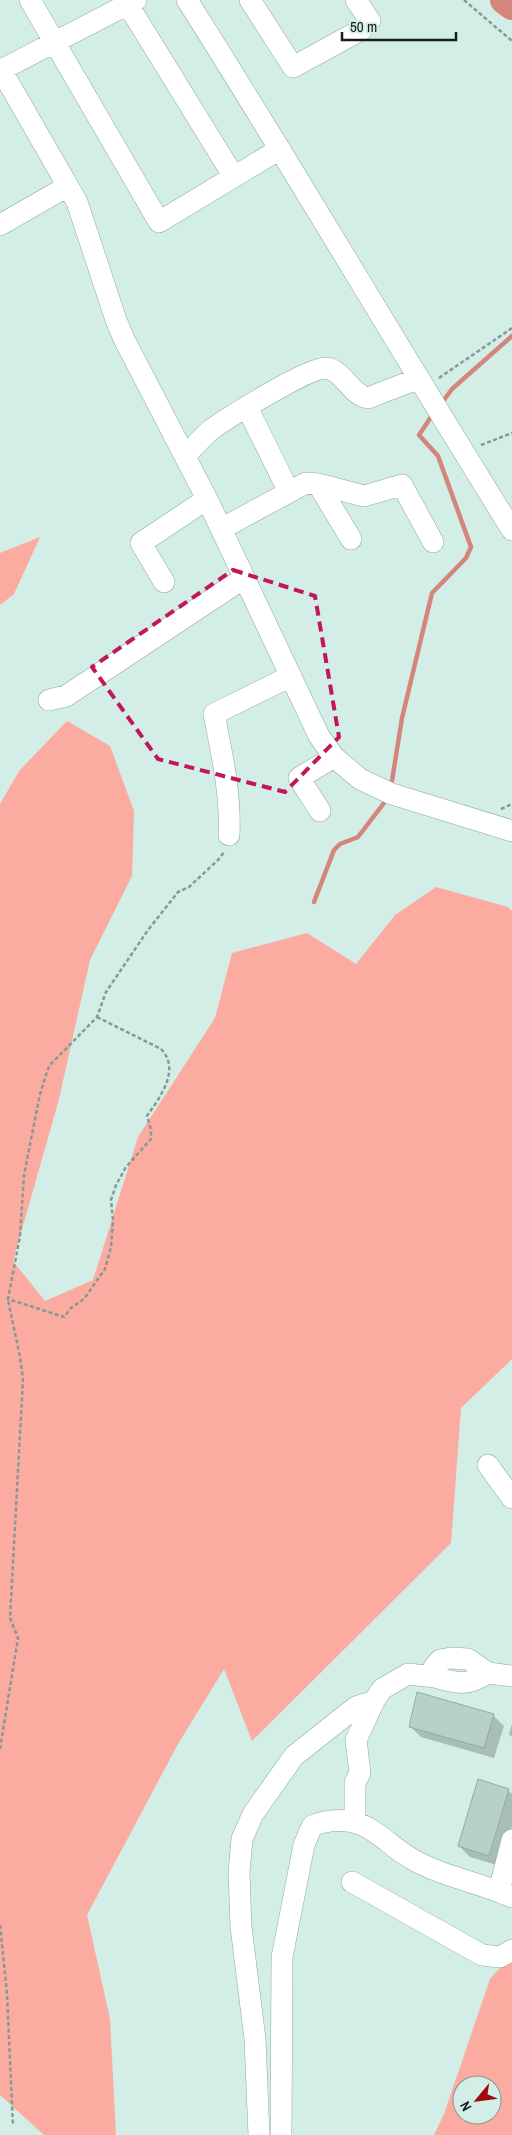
<svg xmlns="http://www.w3.org/2000/svg" width="512" height="2135" font-family="'Archivo Narrow',sans-serif">
	<rect width="100%" height="100%" fill="#d3ede7"/>
	<!-- green -->
	<path fill="#fcaba0" fill-rule="evenodd" d="M 40,537 L 14,594 L 0,605 L 0,553 Z
		M 67,721 L 110,746 L 134,811 L 132,876 L 90,960 L 59,1099 L 13,1261 L 45,1301 L 93,1280 L 138,1137 L 215,1018 L 232,953 L 307,933 L 356,964 L 395,915 L 436,887 L 508,907 L 512,911 L 512,1359 L 461,1408 L 451,1543 L 252,1741 L 224,1669 L 178,1744 L 87,1915 L 110,2019 L 116,2135 L 44,2135 L 0,2095 L 0,804 L 19,771 Z
		M 512,1954 L 512,2135 L 434,2135 L 444,2114 L 490,1979 ZM 462,2085 L 492,2085 L 492,2115 L 462,2115 Z"/>
	<!-- shadow -->
	<path fill="#0003" d="M 493,1715 L 504,1726 L 494,1758 L 421,1737 L 410,1726 Z
		M 512,1724 L 512,1737 L 509,1734 Z
		M 508,1790 L 512,1794 L 512,1826 L 500,1866 L 470,1857 L 459,1846 Z"/>
	<g fill="none" stroke-linecap="round" stroke-linejoin="round">
		<!-- stream -->
		<path stroke="#d4867c" stroke-width="4.5" d="M 441,404 L 452,389 L 512,336
			M 391,787 L 402,718 L 432,593 L 466,558 L 471,547 L 438,456 L 419,435 L 433,414
			M 314,902 L 334,850 L 340,844 L 358,837 L 387,799"/>
		<!-- river -->
		<path stroke="#d4867c" stroke-width="28" d="M 504,0 L 512,6"/>
	</g>
	<!-- building -->
	<path fill="#b7d0ca" stroke="#92aba5" d="M 417,1692 L 494,1714 L 484,1748 L 409,1727 Z
		M 478,1779 L 509,1789 L 489,1856 L 458,1846 Z"/>
	<g fill="none" stroke-linecap="round" stroke-linejoin="round">
		<!-- minor casing -->
		<g stroke="#90a8a3" stroke-width="22">
			<path id="minor" d="M 30,0 L 159,222 L 280,149
				M 125,0 L 234,177
				M 187,0 C 298,175 402,354 512,530
				M 250,0 L 293,67 L 361,30 L 370,21 L 356,0
				M 0,68 L 77,202 L 116,320 L 124,339 L 207,499 L 319,736 L 334,757 L 360,779 L 392,794 L 512,831
				M 1,70 L 136,0
				M 0,225 L 68,186
				M 247,407 L 289,492
				M 185,456 C 194,447 202,437 212,429 C 229,417 309,367 326,368 C 344,370 350,395 368,398 L 417,379
				M 318,484 L 351,539
				M 221,529 L 306,483 L 318,484 L 364,496 L 402,485 L 433,542
				M 164,582 L 141,543 L 207,499
				M 49,700 L 66,696 L 244,578
				M 320,811 L 299,778 L 334,757
				M 229,835 C 231,794 222,755 214,714 L 291,676
				M 488,1465 L 512,1498
				M 488,1673 C 468,1686 458,1684 435,1677 L 434,1667 L 440,1660 L 451,1658 L 468,1659 L 488,1673 L 512,1676
				M 355,1822 L 355,1783 L 360,1773 L 356,1740 L 374,1701 L 382,1689 L 408,1674 L 435,1677
				M 352,1882 L 482,1955 L 500,1957 L 512,1950
				M 499,1891 L 512,1840
				M 259,2135 L 255,2039 L 241,1927 L 239,1872 L 242,1839 L 253,1814 L 294,1756 L 356,1707 L 374,1701
				M 281,2135 L 282,1957 L 304,1845 L 312,1826 C 326,1820 338,1819 353,1822 C 375,1827 392,1848 412,1859 C 443,1877 479,1882 512,1897"/>
		</g>
		<!-- path -->
		<path stroke="#869995" stroke-width="2.5" stroke-dasharray="4 2.5" stroke-linecap="butt" d="M 464,0 L 512,41
			M 439,378 L 512,328
			M 481,445 L 512,433
			M 501,809 L 512,804
			M 97,1017 L 161,1049 C 181,1070 160,1097 147,1116 L 151,1130 L 151,1139 L 126,1167 L 116,1185 L 111,1200 L 113,1221 L 111,1247 L 105,1269 L 84,1299 L 71,1308 L 64,1317 L 8,1299 L 20,1236 L 24,1175 L 40,1094 L 49,1066 L 97,1017 L 106,992 L 148,930 L 178,892 L 189,887 L 218,860 L 225,851
			M 0,1749 L 18,1638 L 10,1618 L 23,1379 L 20,1357 L 8,1300
			M 0,1925 L 7,1994 L 13,2126"/>
		<!-- minor -->
		<use href="#minor" stroke="#fff" stroke-width="21"/>
	</g>
	<!-- marked area -->
	<path fill="none" stroke="#c2185b" stroke-width="4" stroke-dasharray="10 6" stroke-linejoin="round" d="M 233,570 L 315,596 L 339,737 L 285,792 L 158,759 L 92,667 Z"/>
	<!-- north arrow -->
	<g transform="translate(477 2100) rotate(241)"><circle r="24" fill="#d3ede7" stroke="#879a96"/>
	<path d="M0-4L9 19L0 12L-9 19Z" fill="#a30a0e"/>
	<text y="-8" font-size="14" font-weight="bold" text-anchor="middle" fill="#141e1c">N</text>
	</g>
	<!-- scale -->
	<path d="M342 32v8h114v-8" fill="none" stroke="#141e1c" stroke-width="2.5"/>
	<text x="350" y="32" font-size="15" fill="#141e1c" stroke="#d3ede7" stroke-width="4" paint-order="stroke">50 m</text>
</svg>
